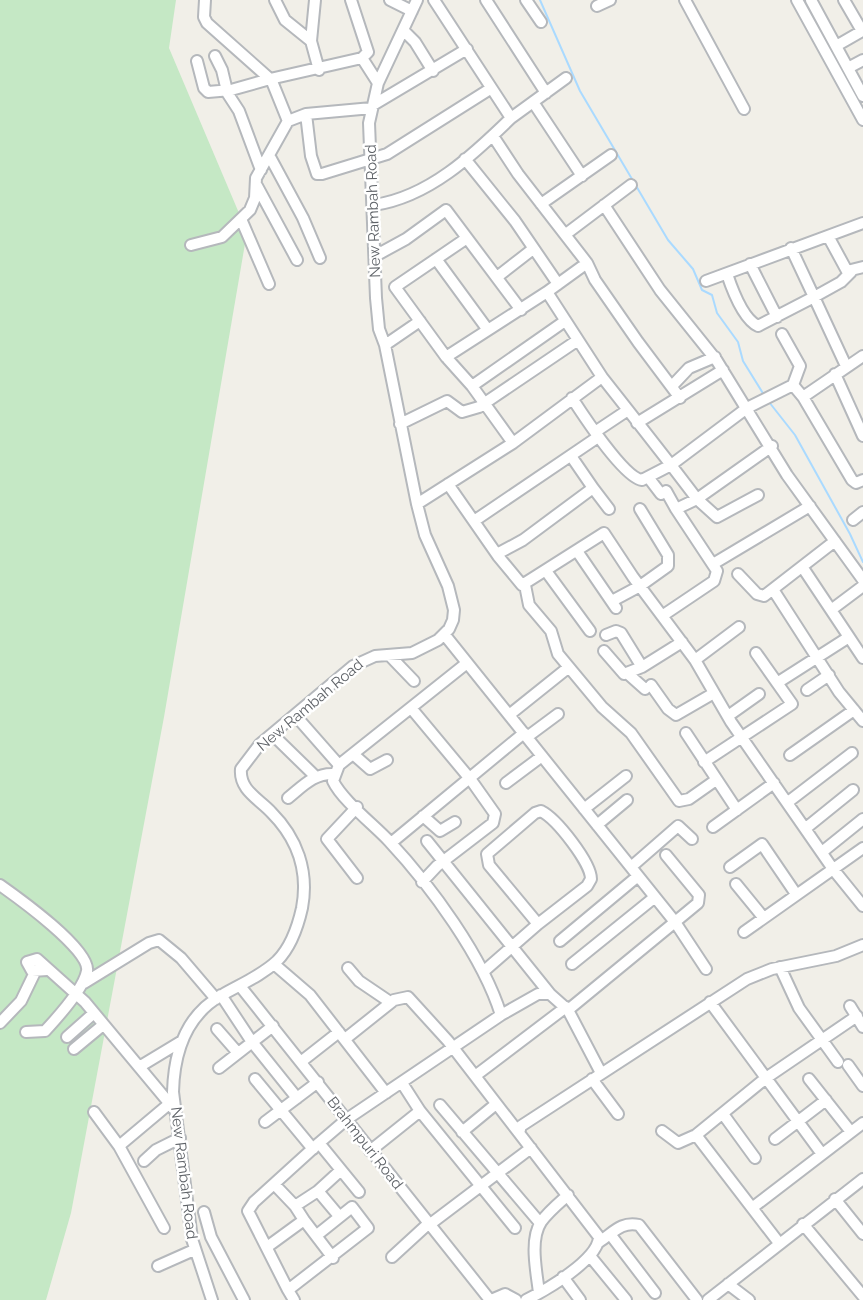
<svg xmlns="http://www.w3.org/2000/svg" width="863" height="1300" font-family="Raleway,sans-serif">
	<rect width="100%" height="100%" fill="#f1efe8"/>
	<!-- green -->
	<path fill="#c5e8c5" d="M 0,0 L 176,0 L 169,48 L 247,232 L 164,717 L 71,1213 L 46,1300 L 0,1300 Z"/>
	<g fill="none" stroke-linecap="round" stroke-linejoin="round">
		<!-- stream -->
		<path stroke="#aadaff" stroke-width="2" d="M 540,0 L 580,91 L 668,240 L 693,269 L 702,290 L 712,295 L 717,313 L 738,342 L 743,361 L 764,395
			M 769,402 L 795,435 L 850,534 L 863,562"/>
		<!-- minor casing -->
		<g stroke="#b5b8bc" stroke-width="14">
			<path id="minor" d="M 205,0 L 204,17 L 207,23 L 270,79 L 362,58 L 378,83
				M 275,0 L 285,20 L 311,41
				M 315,0 L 311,41 L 319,70
				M 351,0 L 368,52 L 362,58
				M 390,0 L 412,11
				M 486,0 L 546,93
				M 526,0 L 541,22
				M 685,0 L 744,109
				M 797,0 L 863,120
				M 811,0 L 863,96
				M 597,6 L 610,0
				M 403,30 L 415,42 L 433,71
				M 836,46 L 862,31 L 844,0
				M 215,56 L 222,70 L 227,91
				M 197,61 L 204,88 L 208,92 L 231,90 L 270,79
				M 848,68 L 863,60
				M 271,79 L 288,121
				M 226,91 L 239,111 L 261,170
				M 533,102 L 582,176
				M 373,105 L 467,49
				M 306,114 L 311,156 L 317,174 L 322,174 L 387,154 L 490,89
				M 511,118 L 566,78
				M 493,136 L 518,174 L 587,263 L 547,292 L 602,377
				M 269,155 L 303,218 L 320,258
				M 465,159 L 515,221 L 558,284
				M 257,186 L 297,260
				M 541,204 L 611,155
				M 374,205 C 429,197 473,155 511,118 L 434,0
				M 604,205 L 660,290 L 717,361 L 787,475 L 863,580
				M 241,219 L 269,284
				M 566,234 L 631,185
				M 828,236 L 847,271 L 863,267
				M 467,238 L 395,287 L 446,357 L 472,386 L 565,321
				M 191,245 L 222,237 L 250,210 L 255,198 L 256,178 L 288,121 L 306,114 L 372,108
				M 375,256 L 406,239 L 446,210 L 521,310
				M 436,259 L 488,330
				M 587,263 L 595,280 L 638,342 L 680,398
				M 750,264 L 777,317
				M 727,274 C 732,289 743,319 758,326 L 814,297 L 791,248
				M 497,277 L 533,249
				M 706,281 L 863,223
				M 782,334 L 800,366 L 793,385
				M 385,345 L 420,321
				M 446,357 L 547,292
				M 846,366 L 814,297 L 841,282 L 851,272
				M 835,374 L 863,436
				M 472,386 L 513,443
				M 672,386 L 689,368 L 715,357
				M 803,397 L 852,480 L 856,483 L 863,480
				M 572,398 C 583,415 624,478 642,480 L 671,465 L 628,410
				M 637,423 L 723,370
				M 400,424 L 447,401 L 462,412 L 479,407 L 578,340
				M 772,446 L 697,499 L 671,465 L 747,408 L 793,385 L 803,397 L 863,356
				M 648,477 L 661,494
				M 448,484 L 498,556 L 522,585 L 604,533 L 633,577 L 695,660 L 731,722 L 833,869 L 863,906
				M 593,488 L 609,509
				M 666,491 L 676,509
				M 417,504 L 513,443 L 602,377 L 628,410 L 595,432
				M 853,520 L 863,512
				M 474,521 L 598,437
				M 577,551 L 616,608
				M 497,554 L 523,540 L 593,488 L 571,456
				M 713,564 L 810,506
				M 803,568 L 849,637
				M 546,571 L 590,631
				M 738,574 L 757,594 L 764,596 L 835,541
				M 525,585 L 529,605 L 551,631 L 558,654 L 602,707 L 631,733 L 679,801 L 689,799 L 716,780
				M 774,591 L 839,692 L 863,721
				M 612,601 L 640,586 L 668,566 L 668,555 L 640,509
				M 831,610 L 863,586
				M 662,616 L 714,581 L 717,571 L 676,509 L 697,499 L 717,517 L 758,495
				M 444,634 L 675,922 L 568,1010
				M 606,635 L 616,631 L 621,633 L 642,667
				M 604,651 L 624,674 L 642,667 L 682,642
				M 389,655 L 414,681
				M 695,660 L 739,627
				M 467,663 L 339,765 L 333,781 C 342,800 374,825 389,841 C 431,886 483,957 501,1015
				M 627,673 L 645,689
				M 777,683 L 849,637 L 863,658
				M 651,685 L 668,709 L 676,715 L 714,693
				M 807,690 L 829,675
				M 411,708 L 471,780 L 495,814 L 493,823 L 437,866 L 422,882
				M 295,715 L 339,765
				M 509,715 L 569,667
				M 728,716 L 759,694
				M 686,733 L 737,810
				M 272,734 L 314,775
				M 527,737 L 558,714
				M 353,754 L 370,769 L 387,760
				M 790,755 L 854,710
				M 704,762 L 792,704 L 756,653
				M 506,783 L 542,756
				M 288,798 C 303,786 314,773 334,774
				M 788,802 L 852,753
				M 584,809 L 626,776
				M 423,816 L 440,831 L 455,822
				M 597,825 L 627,800
				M 713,827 L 774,783
				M 806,828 L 853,790
				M 427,841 L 550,994
				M 391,843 L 524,733
				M 822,852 L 863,819
				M 666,855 L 699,895 L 698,903 L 675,922 L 706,969
				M 631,867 L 678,826 L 692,839
				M 730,867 L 762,844 L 796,894
				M 357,878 L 327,839 L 357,807
				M 736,884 L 763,917
				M 0,885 C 17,897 91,950 87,971 C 84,988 58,1017 45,1031 L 26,1032
				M 744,932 L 863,848
				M 560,941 L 638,876
				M 274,964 L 310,995 L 386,1093
				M 572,964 L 655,897
				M 780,967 L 799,1008 L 838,1062
				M 348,968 L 359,981 L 390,1002
				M 47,970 L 32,971 L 27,962 L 37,959 L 85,1002 L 175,1110
				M 483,972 L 538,924 L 489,865 L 487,854 L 535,813 L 541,811 C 557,819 591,863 591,879 L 587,886 L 538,924
				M 84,983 L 149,943 L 159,940 L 181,958 L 216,999
				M 240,986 L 490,1300
				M 221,995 L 252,1042 L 297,1098
				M 710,1002 L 822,1154
				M 850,1006 L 863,1027
				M 0,1023 L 21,1001 L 36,970
				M 217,1029 L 238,1053
				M 67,1037 L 94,1013
				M 345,1039 L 394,1000 L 408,997 L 448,1041 L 519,1133
				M 74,1049 L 103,1025
				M 302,1061 L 339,1032
				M 848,1065 L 863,1086
				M 139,1067 L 182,1041
				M 219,1068 L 273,1026
				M 475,1076 L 566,1007
				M 255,1079 L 313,1149
				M 592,1079 L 618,1114
				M 809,1079 L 851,1132
				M 402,1083 L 420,1111 L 515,1228
				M 440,1105 L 540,1223
				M 94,1112 L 119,1146 L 164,1228
				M 723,1114 L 755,1158
				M 265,1122 L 318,1082
				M 662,1131 L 678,1143 L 696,1135 L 766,1078 L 857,1016
				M 462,1132 L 496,1104
				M 696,1135 L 779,1243
				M 775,1139 L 826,1100
				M 119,1146 L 169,1104
				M 370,1151 L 420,1111
				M 144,1161 L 156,1150 L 180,1138
				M 275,1185 L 295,1206
				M 359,1192 L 319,1143 L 347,1119 L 501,1015 L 538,994 L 550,994 L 568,1010 L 601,1073
				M 835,1199 L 863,1234
				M 752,1208 L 863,1123
				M 204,1212 L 211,1237 L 244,1300
				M 339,1216 L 318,1191 L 341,1170
				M 304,1220 L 295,1206 L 318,1191
				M 803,1224 L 863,1296
				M 429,1225 L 531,1148
				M 610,1234 L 655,1293
				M 599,1242 C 613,1233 621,1221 639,1225 L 697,1300
				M 267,1247 L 304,1220 L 333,1258
				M 590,1256 L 626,1300
				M 392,1257 L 428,1224
				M 158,1266 L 194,1250
				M 563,1277 L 580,1300
				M 728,1284 L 749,1300
				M 288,1290 L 248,1211 L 254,1202 L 319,1143
				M 539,1293 C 537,1274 529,1240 541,1222 C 548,1212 559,1203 568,1195
				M 212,1300 L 192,1239 L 173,1092 C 174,1052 186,1015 222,995 C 241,984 261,976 277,961 C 290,948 298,926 302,908 C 309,871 297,838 271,812 C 259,799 239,790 241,769 L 260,744 L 353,666 L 375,656 L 412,653 L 438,640 L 449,629 L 453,620 L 454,610 L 448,586 L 425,535 L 417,504 L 385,345 L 379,329 L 376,298 L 369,123 L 378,83 L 417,0
				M 294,1300 L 288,1290 L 368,1228 L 352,1207 L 317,1235
				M 491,1300 L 505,1294 L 516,1300
				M 526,1300 C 546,1290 598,1260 599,1237 L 519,1133 L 521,1126 L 747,979 L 772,969 L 836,956 L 863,945
				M 708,1300 L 863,1179"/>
		</g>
		<!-- minor -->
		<use href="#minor" stroke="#fff" stroke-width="10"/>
	</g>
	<g text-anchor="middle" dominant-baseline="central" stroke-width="5" stroke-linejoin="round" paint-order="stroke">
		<!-- street labels -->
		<g font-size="15" fill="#5f6368" stroke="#fff">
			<text transform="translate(373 211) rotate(-92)">New Rambah Road</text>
			<text transform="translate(310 705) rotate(-40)">New Rambah Road</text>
			<text transform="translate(365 1143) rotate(52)">Brahmpuri Road</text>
			<text transform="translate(184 1173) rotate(83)">New Rambah Road</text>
		</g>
	</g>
</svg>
